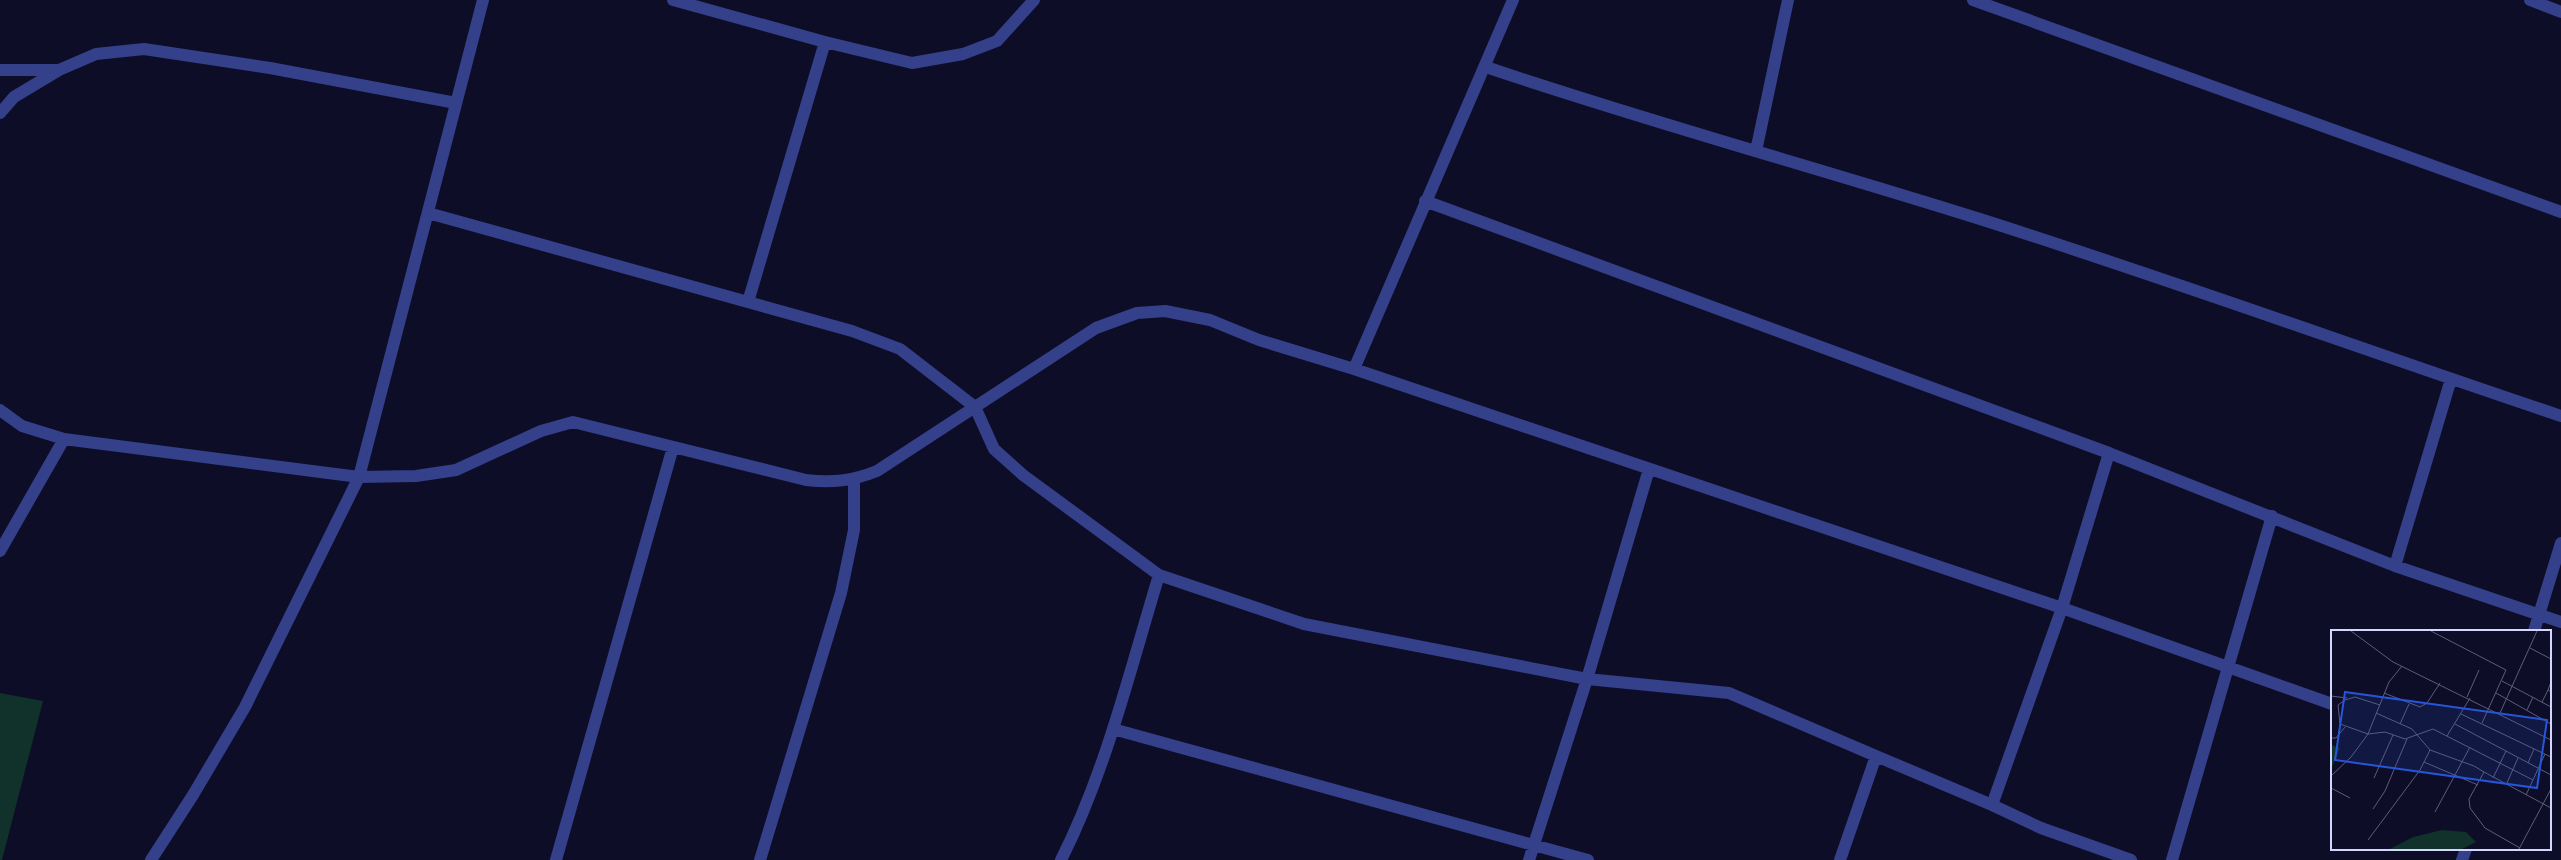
<svg xmlns="http://www.w3.org/2000/svg" width="2561" height="860" font-family="'DM Sans',sans-serif">
	<rect width="100%" height="100%" fill="#0d0d27"/>
	<!-- green -->
	<path fill="#10322b" d="M 0,693 L 43,701 L 2,860 L 0,860 Z"/>
	<g fill="none" stroke-linecap="round" stroke-linejoin="round">
		<!-- minor -->
		<path stroke="#34408a" stroke-width="12" d="M 673,0 L 825,42 L 912,63 L 963,54 L 997,41 L 1034,0
			M 1973,0 L 2561,212
			M 2530,0 L 2561,12
			M 1486,67 C 1649,122 1815,167 1980,219 C 2175,281 2367,351 2561,416
			M 0,70 L 59,70
			M 0,113 L 14,97 L 59,70 L 96,54 L 144,49 L 270,68 L 456,103
			M 1756,151 L 1788,0
			M 1425,201 L 2109,453
			M 428,213 L 852,331 L 900,349 L 975,407 L 994,449 L 1023,475 L 1159,575 L 1304,624 L 1587,679 L 1729,693 L 1876,756
			M 748,302 L 825,42
			M 1354,369 L 1513,0
			M 0,410 L 22,426 L 64,439 L 359,477 L 416,476 L 456,470 L 541,431 L 573,422 L 806,480 C 832,483 852,481 877,471 L 1096,328 L 1137,313 L 1165,311 L 1210,320 L 1259,340 L 1354,369 L 2062,608 L 2332,704
			M 0,551 L 64,439
			M 2395,566 L 2451,379
			M 2534,631 L 2561,543
			M 1113,729 L 1588,860
			M 1992,805 L 2062,608 L 2109,453 L 2395,566 L 2561,622
			M 151,860 L 193,795 L 245,707 L 359,477 L 483,0
			M 556,860 L 673,447
			M 760,860 L 841,593 L 854,530 L 854,480
			M 1061,860 C 1106,771 1130,670 1159,575
			M 1529,860 L 1587,679 L 1649,469
			M 1840,860 L 1876,756 L 1992,805 L 2041,828 L 2131,860
			M 2172,860 L 2272,516
			M 2462,860 L 2466,849"/>
	</g>
	<!-- overview -->
	<g transform="translate(2331 630)">
		<rect width="220" height="220" fill="#0d0d27"/>
		<path d="M 0,115 L 9,118 L 0,140 ZM 111,200 L 135,202 L 145,212 L 131,219 L 59,219 L 82,207 Z" fill="#10322b"/>
		<path fill="none" stroke="#5c5d7d" stroke-width="1" d="M 20,1 L 62,32 L 220,110M 100,1 L 175,40 L 151,93M 199,18 L 220,29M 171,51 L 220,77M 220,52 L 217,60 L 220,62M 53,63 L 89,77 L 96,73 L 109,53M 165,63 L 220,94M 0,66 L 16,68M 136,67 L 148,40M 211,72 L 217,60M 49,75 L 24,67 L 14,70 L 7,75 L 9,94 L 37,104 L 54,102 L 74,109 L 102,99 L 202,150M 196,80 L 202,67M 45,83 L 81,99 L 99,120 L 143,136 L 153,142M 169,83 L 206,1M 130,84 L 220,127M 69,94 L 78,74M 124,94 L 175,121M 116,106 L 139,68M 0,108 L 5,108 L 14,97M 93,132 L 147,155M 197,133 L 203,119M 0,146 L 20,127 L 37,104 L 58,52 L 71,36M 43,148 L 62,105M 162,148 L 175,121 L 220,145M 175,155 L 187,128M 0,158 L 19,168M 195,165 L 214,124M 42,179 L 54,161 L 76,109M 104,182 L 139,117M 37,210 L 89,140 L 99,120M 189,218 L 154,198 L 139,178 L 138,169 L 153,142 L 220,178M 188,219 L 220,159"/>
		<path fill="#2655da" fill-opacity="0.15" stroke="#2655da" stroke-width="2" d="M 14,62 L 216,90 L 206,158 L 4,130 Z"/>
		<rect width="220" height="220" fill="none" stroke="#d3d6ff" stroke-width="2"/>
	</g>
</svg>
